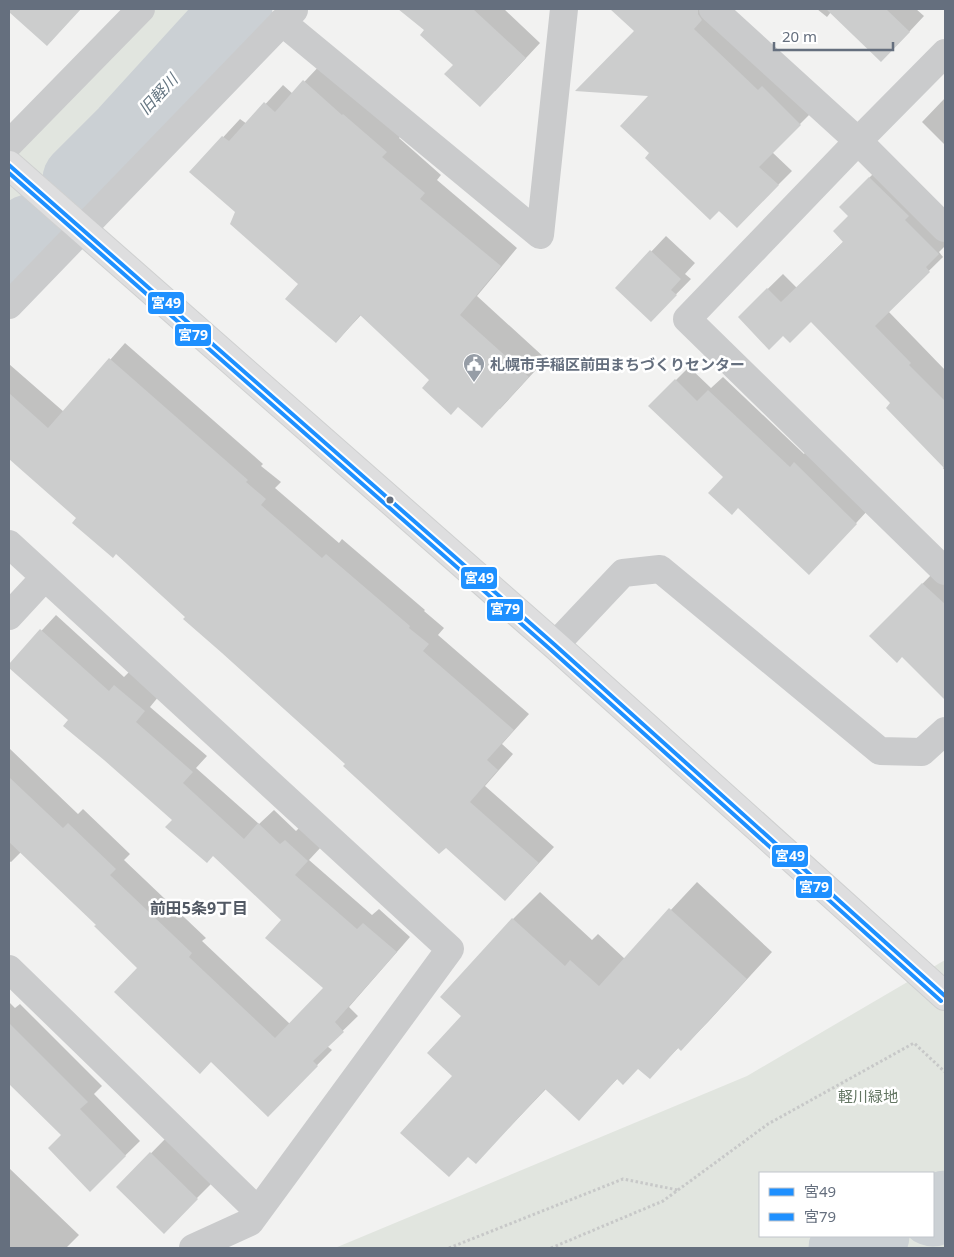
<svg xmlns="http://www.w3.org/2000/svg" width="954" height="1257" font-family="'Noto Sans','Noto Sans JP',sans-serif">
	<rect width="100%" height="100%" fill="#f2f2f1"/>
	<!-- green -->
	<path fill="#e1e5df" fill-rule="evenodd" d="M 156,9 L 266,9 L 9,279 L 9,159 Z
		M 945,960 L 945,1248 L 335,1248 L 747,1076 ZM 760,1173 L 933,1173 L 933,1236 L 760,1236 Z"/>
	<!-- shadow -->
	<path fill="#0003" d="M 9,9 L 80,9 L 47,45 Z
		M 400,9 L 504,9 L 540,43 L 495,91 L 455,65 L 425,30 Z
		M 635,9 L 711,9 L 814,110 L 772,152 L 792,171 L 737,226 L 651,153 L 650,95 L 636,31 L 624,20 Z
		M 817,9 L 916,9 L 924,16 L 896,46 L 831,12 L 827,17 Z
		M 322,63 L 403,133 L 399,138 L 441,175 L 437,180 L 517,248 L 477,296 L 546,359 L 500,409 L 431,380 L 362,314 L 336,342 L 300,284 L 236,212 L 191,172 L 240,119 L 247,124 L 283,85 L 293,94 Z
		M 945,98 L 945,145 L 922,122 Z
		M 884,163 L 945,232 L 945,246 L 939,252 L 943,257 L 888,311 L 945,370 L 945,471 L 943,468 L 945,466 L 892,403 L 812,320 L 783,334 L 739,317 L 783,274 L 797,288 L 844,241 L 849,216 L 840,207 Z
		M 666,236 L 695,263 L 685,274 L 691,279 L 651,320 L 617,288 Z
		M 125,343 L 263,464 L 261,466 L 281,482 L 275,488 L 339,543 L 342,539 L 425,610 L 424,611 L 444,628 L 438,635 L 529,714 L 502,744 L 513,754 L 485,786 L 554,847 L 520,884 L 445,846 L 346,764 L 187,617 L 9,457 L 9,364 L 64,412 Z
		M 689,367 L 711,388 L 723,377 L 804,454 L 808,449 L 869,509 L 822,560 L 725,477 L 650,406 Z
		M 937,569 L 945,576 L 945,676 L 934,687 L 903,655 L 871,636 Z
		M 56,615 L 124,677 L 130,671 L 159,696 L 150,707 L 207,756 L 196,768 L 259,824 L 274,810 L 296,831 L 301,826 L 322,846 L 309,860 L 372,915 L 379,909 L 410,937 L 349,1007 L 358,1016 L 327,1046 L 332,1050 L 268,1115 L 139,968 L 97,925 L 21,852 L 11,862 L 9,861 L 9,748 L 78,814 L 83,809 L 130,854 L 124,860 L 206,938 L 202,941 L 290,1024 L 325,988 L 282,920 L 214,855 L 173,820 L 69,720 L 9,666 Z
		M 697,882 L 772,952 L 708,1022 L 681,1049 L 679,1047 L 650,1077 L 638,1068 L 618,1078 L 579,1119 L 546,1089 L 476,1162 L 453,1075 L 462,1016 L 442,997 L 513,919 L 540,892 L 592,940 L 598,934 L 625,959 Z
		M 9,1002 L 15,1008 L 20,1004 L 102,1086 L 94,1094 L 140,1141 L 90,1190 L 62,1135 L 9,1082 Z
		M 166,1138 L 212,1183 L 163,1232 L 118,1187 Z
		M 9,1168 L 79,1235 L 66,1248 L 9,1248 Z"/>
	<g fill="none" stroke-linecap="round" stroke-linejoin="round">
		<!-- river -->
		<path stroke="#cbd0d4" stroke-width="71" d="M 78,179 L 125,132 L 237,9
			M 9,251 L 29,230
			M 933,1211 L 945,1206
			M 844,1248 L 874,1236"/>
	</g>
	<!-- building -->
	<path fill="#cccdcd" d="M 9,9 L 81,9 L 47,46 L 9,12 Z
		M 398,9 L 473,9 L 526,58 L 480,107 L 444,74 L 453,65 L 420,35 L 424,30 Z
		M 610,9 L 698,9 L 698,14 L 702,20 L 694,29 L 758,90 L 762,86 L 801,125 L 759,167 L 779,185 L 737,228 L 719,211 L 710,220 L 645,158 L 649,153 L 620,126 L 648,96 L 575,91 L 634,31 Z
		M 826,9 L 886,9 L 910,32 L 881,62 Z
		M 303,80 L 342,115 L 343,114 L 387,152 L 382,157 L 425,193 L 420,199 L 501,266 L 460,315 L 529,377 L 482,428 L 458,407 L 451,415 L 422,388 L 429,380 L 360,315 L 336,343 L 285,299 L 298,284 L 230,224 L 235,212 L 189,172 L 222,136 L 229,141 L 264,102 L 275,112 Z
		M 869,177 L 909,216 L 905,220 L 939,254 L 926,267 L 930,272 L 875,326 L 911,363 L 909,365 L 945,401 L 945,469 L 886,408 L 890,403 L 811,322 L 790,343 L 783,336 L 769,350 L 738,317 L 767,288 L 781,302 L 843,242 L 833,231 L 848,216 L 839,207 Z
		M 650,250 L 681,279 L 671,290 L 677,295 L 651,322 L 615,288 Z
		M 109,358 L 248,480 L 246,482 L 266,499 L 261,505 L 322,558 L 326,554 L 410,626 L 409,628 L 429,644 L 423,651 L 514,730 L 487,760 L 498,770 L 470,802 L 539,863 L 505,901 L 446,848 L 439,854 L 343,766 L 345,764 L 222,653 L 183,619 L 185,617 L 116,554 L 113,558 L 72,523 L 76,518 L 9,459 L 9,393 L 48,428 Z
		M 675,379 L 697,401 L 708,390 L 790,467 L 794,462 L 857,524 L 809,575 L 738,508 L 732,515 L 708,493 L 723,477 L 648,406 Z
		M 922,583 L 945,604 L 945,700 L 902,657 L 897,663 L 869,636 Z
		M 40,629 L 109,691 L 114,685 L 145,711 L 136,722 L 193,772 L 183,783 L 244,839 L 258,823 L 280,844 L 285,840 L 308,861 L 295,875 L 357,929 L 363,923 L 397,952 L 335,1022 L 344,1032 L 313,1061 L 318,1066 L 268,1117 L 211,1062 L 200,1074 L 114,992 L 137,968 L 94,926 L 96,925 L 9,842 L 9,777 L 63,828 L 68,823 L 116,869 L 110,875 L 192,953 L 189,957 L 275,1038 L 323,988 L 265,938 L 281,920 L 213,856 L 207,863 L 165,827 L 172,820 L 104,760 L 63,726 L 68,720 L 9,668 L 9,664 Z
		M 669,908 L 747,979 L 681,1051 L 678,1048 L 650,1079 L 638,1069 L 623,1085 L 617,1079 L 579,1121 L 545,1089 L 476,1164 L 468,1157 L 449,1177 L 400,1133 L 452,1076 L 427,1053 L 461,1016 L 440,997 L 512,918 L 565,966 L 570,960 L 599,986 Z
		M 9,1023 L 88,1102 L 80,1109 L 126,1156 L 90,1192 L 48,1148 L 61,1135 L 9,1084 Z
		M 150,1152 L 198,1199 L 164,1234 L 116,1187 Z"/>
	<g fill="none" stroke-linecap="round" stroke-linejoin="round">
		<!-- major casing -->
		<g stroke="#cfd0d0" stroke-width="30">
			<path id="major" d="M 9,165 L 555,645 L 945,996"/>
		</g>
		<!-- path -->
		<path stroke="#c7c8c8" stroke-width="3" stroke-dasharray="2.5 2.5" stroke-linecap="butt" d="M 449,1248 L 623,1179 L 678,1190
			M 551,1248 L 663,1201 L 768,1124 L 914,1043 L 945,1072"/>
		<!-- minor -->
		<path stroke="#cacbcc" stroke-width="28" d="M 713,9 L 858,141 L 945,228
			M 282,22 L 540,235 L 564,9
			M 945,53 L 858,141 L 687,319 L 945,571
			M 9,144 L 141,9
			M 9,305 L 294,10
			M 9,544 L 450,949 L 250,1222 L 193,1248
			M 9,616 L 45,577
			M 555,645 L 623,573 L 660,569 L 880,751 L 922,752 L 945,731
			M 9,969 L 258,1211"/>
		<!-- major -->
		<use href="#major" stroke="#dededf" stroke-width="28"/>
		<!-- bus-1 casing -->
		<g stroke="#fff" stroke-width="8">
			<path id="bus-1" d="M 9,165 L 555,645 L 945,996"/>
		</g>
		<!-- bus-2 casing -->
		<g stroke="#fff" stroke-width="8">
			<path id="bus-2" d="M 9,173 L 551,650 L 941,1001"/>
		</g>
		<!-- bus-1 -->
		<use href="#bus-1" stroke="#1e90ff" stroke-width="4"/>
		<!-- bus-2 -->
		<use href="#bus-2" stroke="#1e90ff" stroke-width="4"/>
	</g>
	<!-- icons -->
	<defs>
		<g id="civic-pin" transform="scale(1.125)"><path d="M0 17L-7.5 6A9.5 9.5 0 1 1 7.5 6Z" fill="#969da6" stroke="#fff"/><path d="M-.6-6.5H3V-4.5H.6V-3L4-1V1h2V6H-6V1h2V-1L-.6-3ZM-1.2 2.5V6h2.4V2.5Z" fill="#fff"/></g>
	</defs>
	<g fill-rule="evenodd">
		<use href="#civic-pin" x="474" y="364"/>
	</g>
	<!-- markers -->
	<circle fill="#656f7e" stroke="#fff" stroke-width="2" cx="390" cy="500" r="4.5"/>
	<g text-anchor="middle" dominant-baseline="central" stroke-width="5" stroke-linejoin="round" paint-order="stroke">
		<!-- poi labels -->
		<g font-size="15" font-weight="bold" fill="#656f7e" stroke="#fff" text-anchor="start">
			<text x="490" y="364">札幌市手稲区前田まちづくりセンター</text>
		</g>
		<!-- park labels -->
		<g font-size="15" fill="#647663" stroke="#fff">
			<text x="868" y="1096">軽川緑地</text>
		</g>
		<!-- water labels -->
		<g font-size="16" font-style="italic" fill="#657682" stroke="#fff">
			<text transform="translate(158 94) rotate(-47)">旧軽川</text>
		</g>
		<!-- neighbourhood labels -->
		<g font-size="16" font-weight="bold" fill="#525964" stroke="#fff">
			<text x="199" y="908">前田5条9丁目</text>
		</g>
	</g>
	<g stroke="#fff" stroke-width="2">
		<rect x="147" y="291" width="38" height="24" rx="5" fill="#1e90ff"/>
		<rect x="174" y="323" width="38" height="24" rx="5" fill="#1e90ff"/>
		<rect x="460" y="566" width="38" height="24" rx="5" fill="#1e90ff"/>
		<rect x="486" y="598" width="38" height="24" rx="5" fill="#1e90ff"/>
		<rect x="771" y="844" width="38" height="24" rx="5" fill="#1e90ff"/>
		<rect x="795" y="875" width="38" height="24" rx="5" fill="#1e90ff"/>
	</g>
	<g font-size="14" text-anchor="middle" font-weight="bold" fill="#fff">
		<text x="166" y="308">宮49</text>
		<text x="193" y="340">宮79</text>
		<text x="479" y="583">宮49</text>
		<text x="505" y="614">宮79</text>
		<text x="790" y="861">宮49</text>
		<text x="814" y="892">宮79</text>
	</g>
	<!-- border -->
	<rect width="954" height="1257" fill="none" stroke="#656f7e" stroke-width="20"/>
	<!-- legend -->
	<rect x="759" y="1172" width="175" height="65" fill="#ffffff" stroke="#c1c5cb"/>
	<rect x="769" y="1188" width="25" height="8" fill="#1e90ff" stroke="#c1c5cb"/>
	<text x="804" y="1197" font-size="15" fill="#656f7e">宮49</text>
	<rect x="769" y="1213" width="25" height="8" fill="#1e90ff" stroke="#c1c5cb"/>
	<text x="804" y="1222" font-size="15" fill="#656f7e">宮79</text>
	<!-- scale -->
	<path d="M774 42v8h119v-8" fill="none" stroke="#656f7e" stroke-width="2.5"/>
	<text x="782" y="42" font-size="15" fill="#656f7e" stroke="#ffffff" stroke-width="4" paint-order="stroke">20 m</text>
</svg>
